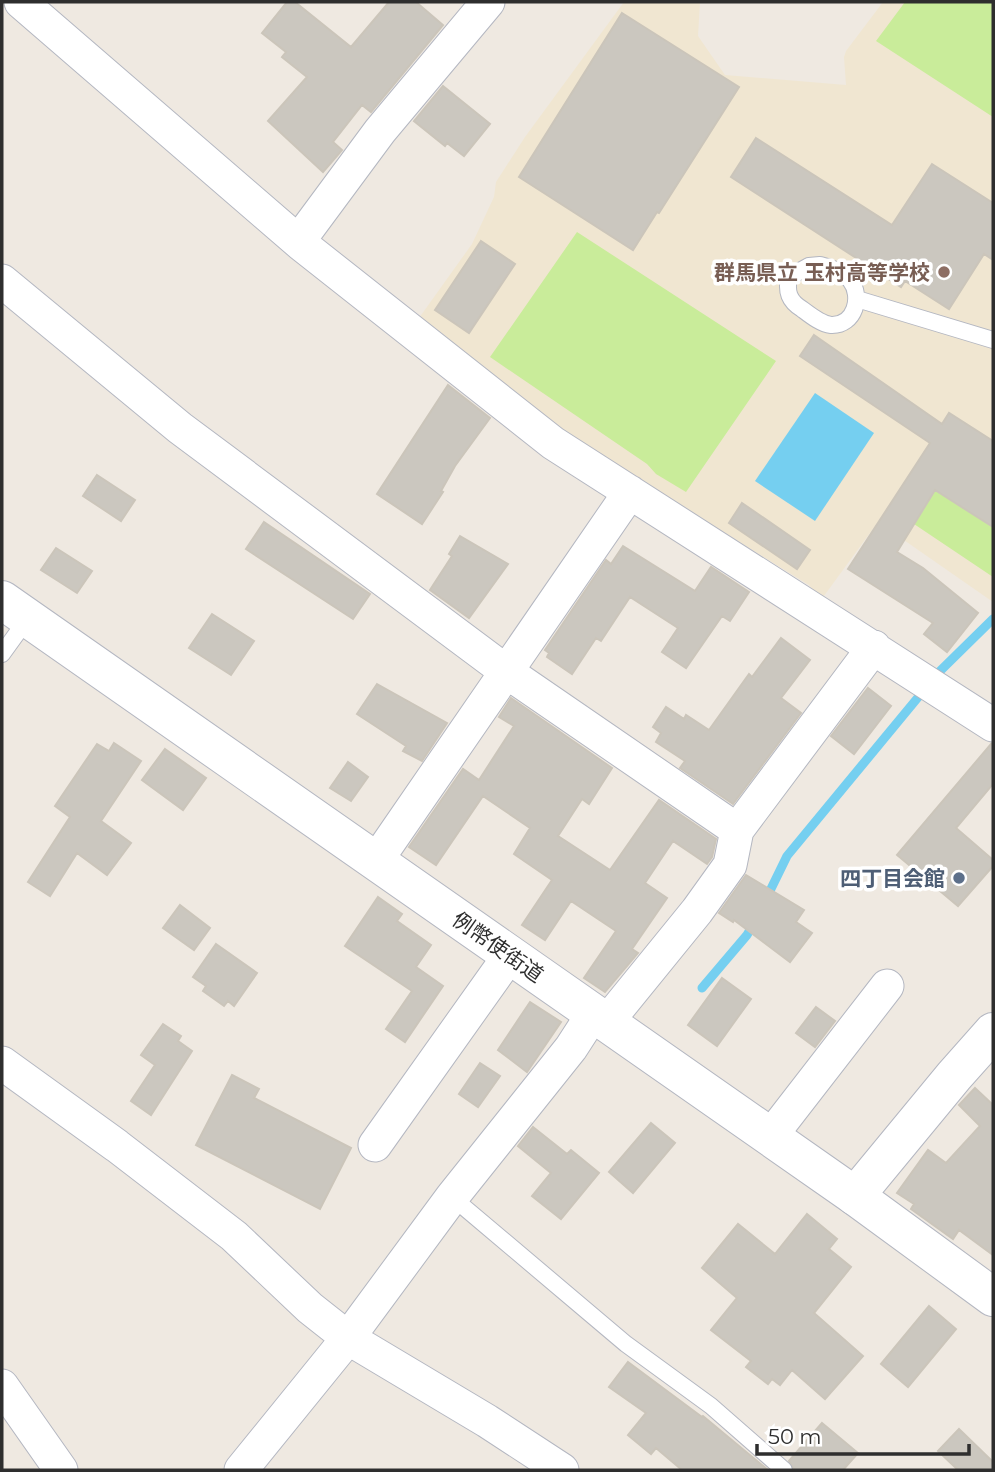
<svg xmlns="http://www.w3.org/2000/svg" width="995" height="1472" font-family="Montserrat,'Noto Sans JP',sans-serif">
	<rect width="100%" height="100%" fill="#efe9e1"/>
	<!-- education -->
	<path fill="#f0e6d1" d="M 624,2 L 700,2 L 698,36 L 725,75 L 846,85 L 844,57 L 846,51 L 883,2 L 993,2 L 993,602 L 878,522 L 821,600 L 809,585 L 573,439 L 419,318 L 472,244 L 494,197 L 496,182 L 525,137 Z"/>
	<!-- pitch -->
	<path fill="#c9ec9a" d="M 905,2 L 993,2 L 993,117 L 876,41 Z
		M 577,232 L 776,361 L 686,492 L 656,474 L 647,464 L 490,357 Z
		M 935,490 L 993,527 L 993,577 L 914,524 Z"/>
	<!-- water -->
	<path fill="#75cff0" d="M 815,393 L 874,433 L 815,521 L 755,481 Z"/>
	<g fill="none" stroke-linecap="round" stroke-linejoin="round">
		<!-- stream -->
		<path stroke="#75cff0" stroke-width="9" d="M 937,674 L 993,619
			M 766,899 L 787,856 L 920,695
			M 702,988 L 747,935 L 755,921"/>
	</g>
	<!-- building -->
	<path fill="#cbc7bf" stroke="#cbc5ba" stroke-width="2" d="M 287,2 L 295,2 L 351,47 L 389,2 L 416,2 L 443,25 L 371,112 L 362,105 L 333,142 L 342,150 L 323,172 L 268,121 L 307,77 L 282,57 L 286,52 L 262,33 Z
		M 622,13 L 739,87 L 659,213 L 657,212 L 633,250 L 519,177 Z
		M 443,86 L 490,124 L 464,156 L 447,143 L 445,146 L 414,121 Z
		M 756,138 L 892,225 L 932,164 L 993,203 L 993,260 L 984,254 L 949,309 L 905,281 L 901,287 L 731,177 Z
		M 481,241 L 515,264 L 469,333 L 435,310 Z
		M 814,335 L 942,424 L 949,413 L 993,441 L 993,527 L 935,490 L 897,552 L 923,568 L 978,613 L 947,652 L 924,634 L 933,623 L 848,569 L 930,443 L 800,356 Z
		M 448,385 L 490,418 L 455,466 L 441,491 L 443,492 L 422,524 L 377,494 Z
		M 97,475 L 135,500 L 121,521 L 83,496 Z
		M 742,503 L 810,550 L 797,569 L 729,523 Z
		M 264,522 L 370,594 L 353,619 L 246,549 Z
		M 460,536 L 508,564 L 469,618 L 430,590 L 452,556 L 449,554 Z
		M 623,546 L 695,591 L 711,567 L 749,592 L 730,621 L 722,616 L 686,668 L 662,652 L 678,628 L 630,597 L 601,641 L 596,638 L 572,674 L 547,657 L 549,653 L 545,650 L 606,560 L 611,564 Z
		M 56,548 L 92,571 L 77,593 L 41,570 Z
		M 212,614 L 254,641 L 231,675 L 189,648 Z
		M 781,638 L 810,660 L 781,698 L 801,713 L 733,804 L 680,768 L 685,761 L 656,742 L 661,733 L 653,727 L 666,707 L 684,719 L 686,715 L 709,730 L 749,674 L 752,677 Z
		M 377,684 L 447,723 L 422,761 L 403,751 L 406,746 L 357,714 Z
		M 868,688 L 891,706 L 854,754 L 831,736 Z
		M 511,698 L 612,768 L 589,804 L 582,799 L 558,836 L 610,870 L 659,800 L 716,839 L 712,857 L 707,864 L 673,841 L 645,883 L 667,898 L 632,949 L 638,953 L 605,992 L 584,978 L 616,931 L 571,901 L 545,940 L 522,925 L 552,880 L 514,854 L 530,828 L 483,796 L 436,865 L 409,847 L 463,769 L 479,780 L 514,726 L 499,717 Z
		M 114,743 L 141,761 L 101,821 L 131,843 L 107,875 L 77,853 L 50,896 L 28,882 L 70,817 L 55,806 L 97,744 L 109,751 Z
		M 991,744 L 993,744 L 993,784 L 956,828 L 993,860 L 993,866 L 958,906 L 897,855 Z
		M 165,749 L 206,778 L 183,810 L 142,780 Z
		M 348,762 L 368,777 L 351,801 L 330,788 Z
		M 746,875 L 804,910 L 796,922 L 812,933 L 790,962 L 734,920 L 733,922 L 719,913 Z
		M 378,897 L 402,914 L 397,921 L 431,945 L 416,967 L 443,986 L 405,1042 L 386,1029 L 412,991 L 345,946 Z
		M 180,905 L 210,928 L 194,950 L 163,928 Z
		M 216,944 L 257,973 L 234,1006 L 228,1001 L 224,1006 L 203,991 L 206,986 L 193,977 Z
		M 722,978 L 751,999 L 717,1046 L 688,1025 Z
		M 530,1002 L 561,1022 L 527,1072 L 498,1050 Z
		M 816,1007 L 835,1021 L 815,1047 L 796,1033 Z
		M 163,1024 L 181,1036 L 178,1041 L 192,1051 L 151,1115 L 131,1101 L 155,1065 L 141,1055 Z
		M 480,1063 L 500,1076 L 478,1107 L 459,1094 Z
		M 232,1075 L 259,1089 L 254,1098 L 351,1148 L 320,1209 L 196,1145 Z
		M 975,1088 L 993,1105 L 993,1255 L 959,1230 L 953,1239 L 911,1209 L 914,1204 L 897,1193 L 928,1150 L 946,1163 L 980,1126 L 959,1105 Z
		M 651,1123 L 675,1143 L 633,1193 L 609,1172 Z
		M 533,1127 L 567,1154 L 571,1150 L 599,1173 L 561,1219 L 532,1196 L 551,1173 L 518,1146 Z
		M 807,1214 L 837,1239 L 829,1249 L 851,1267 L 814,1313 L 863,1356 L 825,1399 L 792,1370 L 780,1385 L 772,1379 L 768,1384 L 746,1367 L 751,1361 L 711,1330 L 737,1298 L 702,1268 L 738,1224 L 775,1254 Z
		M 929,1306 L 956,1329 L 908,1387 L 881,1364 Z
		M 628,1362 L 702,1417 L 703,1416 L 768,1470 L 682,1470 L 656,1448 L 651,1454 L 628,1435 L 646,1413 L 609,1387 Z
		M 822,1423 L 858,1453 L 843,1470 L 794,1470 L 789,1461 Z
		M 959,1429 L 993,1462 L 993,1470 L 958,1470 L 938,1451 Z"/>
	<g fill="none" stroke-linecap="round" stroke-linejoin="round">
		<!-- service casing -->
		<g stroke="#b4b7c1" stroke-width="18">
			<path id="service" d="M 820,265 C 831,268 842,271 850,280 C 863,296 855,326 831,325 C 821,324 810,315 802,309 C 789,301 786,292 789,277 L 809,266 Z
				M 857,299 L 993,340
				M 2,654 L 28,618
				M 452,1197 L 626,1344 L 711,1406 L 784,1470"/>
		</g>
		<!-- minor casing -->
		<g stroke="#b4b7c1" stroke-width="35">
			<path id="minor" d="M 21,2 L 301,244 L 553,443 L 993,725
				M 301,244 L 306,231 L 380,131 L 488,2
				M 2,281 L 180,428 L 507,672 L 737,830
				M 376,861 L 630,492
				M 606,1023 L 697,911 L 730,865 L 737,830 L 874,647
				M 2,1063 L 117,1146 L 234,1236 L 310,1308 L 348,1338 L 487,1421 L 562,1470
				M 770,1137 L 887,986
				M 375,1145 L 510,955
				M 2,1386 L 61,1470
				M 241,1470 L 348,1338 L 452,1197 L 571,1048 L 593,1014"/>
		</g>
		<!-- tertiary casing -->
		<g stroke="#b4b7c1" stroke-width="40">
			<path id="tertiary" d="M 855,1196 L 954,1076 L 993,1032"/>
		</g>
		<!-- secondary casing -->
		<g stroke="#b4b7c1" stroke-width="40">
			<path id="secondary" d="M 2,600 L 855,1196 L 993,1297"/>
		</g>
		<!-- service -->
		<use href="#service" stroke="#fff" stroke-width="16"/>
		<!-- minor -->
		<use href="#minor" stroke="#fff" stroke-width="33"/>
		<!-- tertiary -->
		<use href="#tertiary" stroke="#fff" stroke-width="38"/>
		<!-- secondary -->
		<use href="#secondary" stroke="#fff" stroke-width="38"/>
	</g>
	<!-- markers -->
	<circle fill="#8d6e63" stroke="#fff" stroke-width="2.5" cx="944" cy="272" r="7"/>
	<circle fill="#5c6f8a" stroke="#fff" stroke-width="2.5" cx="959" cy="878" r="7"/>
	<g text-anchor="middle" dominant-baseline="central" stroke-width="7" stroke-linejoin="round" paint-order="stroke">
		<!-- education labels -->
		<g font-size="21" font-weight="bold" fill="#785e54" stroke="#fff" text-anchor="end">
			<text x="930" y="272">群馬県立 玉村高等学校</text>
		</g>
		<!-- service labels -->
		<g font-size="21" font-weight="bold" fill="#4e5e75" stroke="#fff" text-anchor="end">
			<text x="945" y="878">四丁目会館</text>
		</g>
		<!-- street labels -->
		<g font-size="21" fill="#2e2e2e" stroke="#fff">
			<text transform="translate(498 947) rotate(35)">例幣使街道</text>
		</g>
	</g>
	<!-- border -->
	<rect width="995" height="1472" fill="none" stroke="#2e2e2e" stroke-width="7"/>
	<!-- scale -->
	<path d="M757 1444v10h212v-10" fill="none" stroke="#2e2e2e" stroke-width="3.5"/>
	<text x="768" y="1444" font-size="21" fill="#2e2e2e" stroke="#ffffff" stroke-width="5" paint-order="stroke">50 m</text>
</svg>
